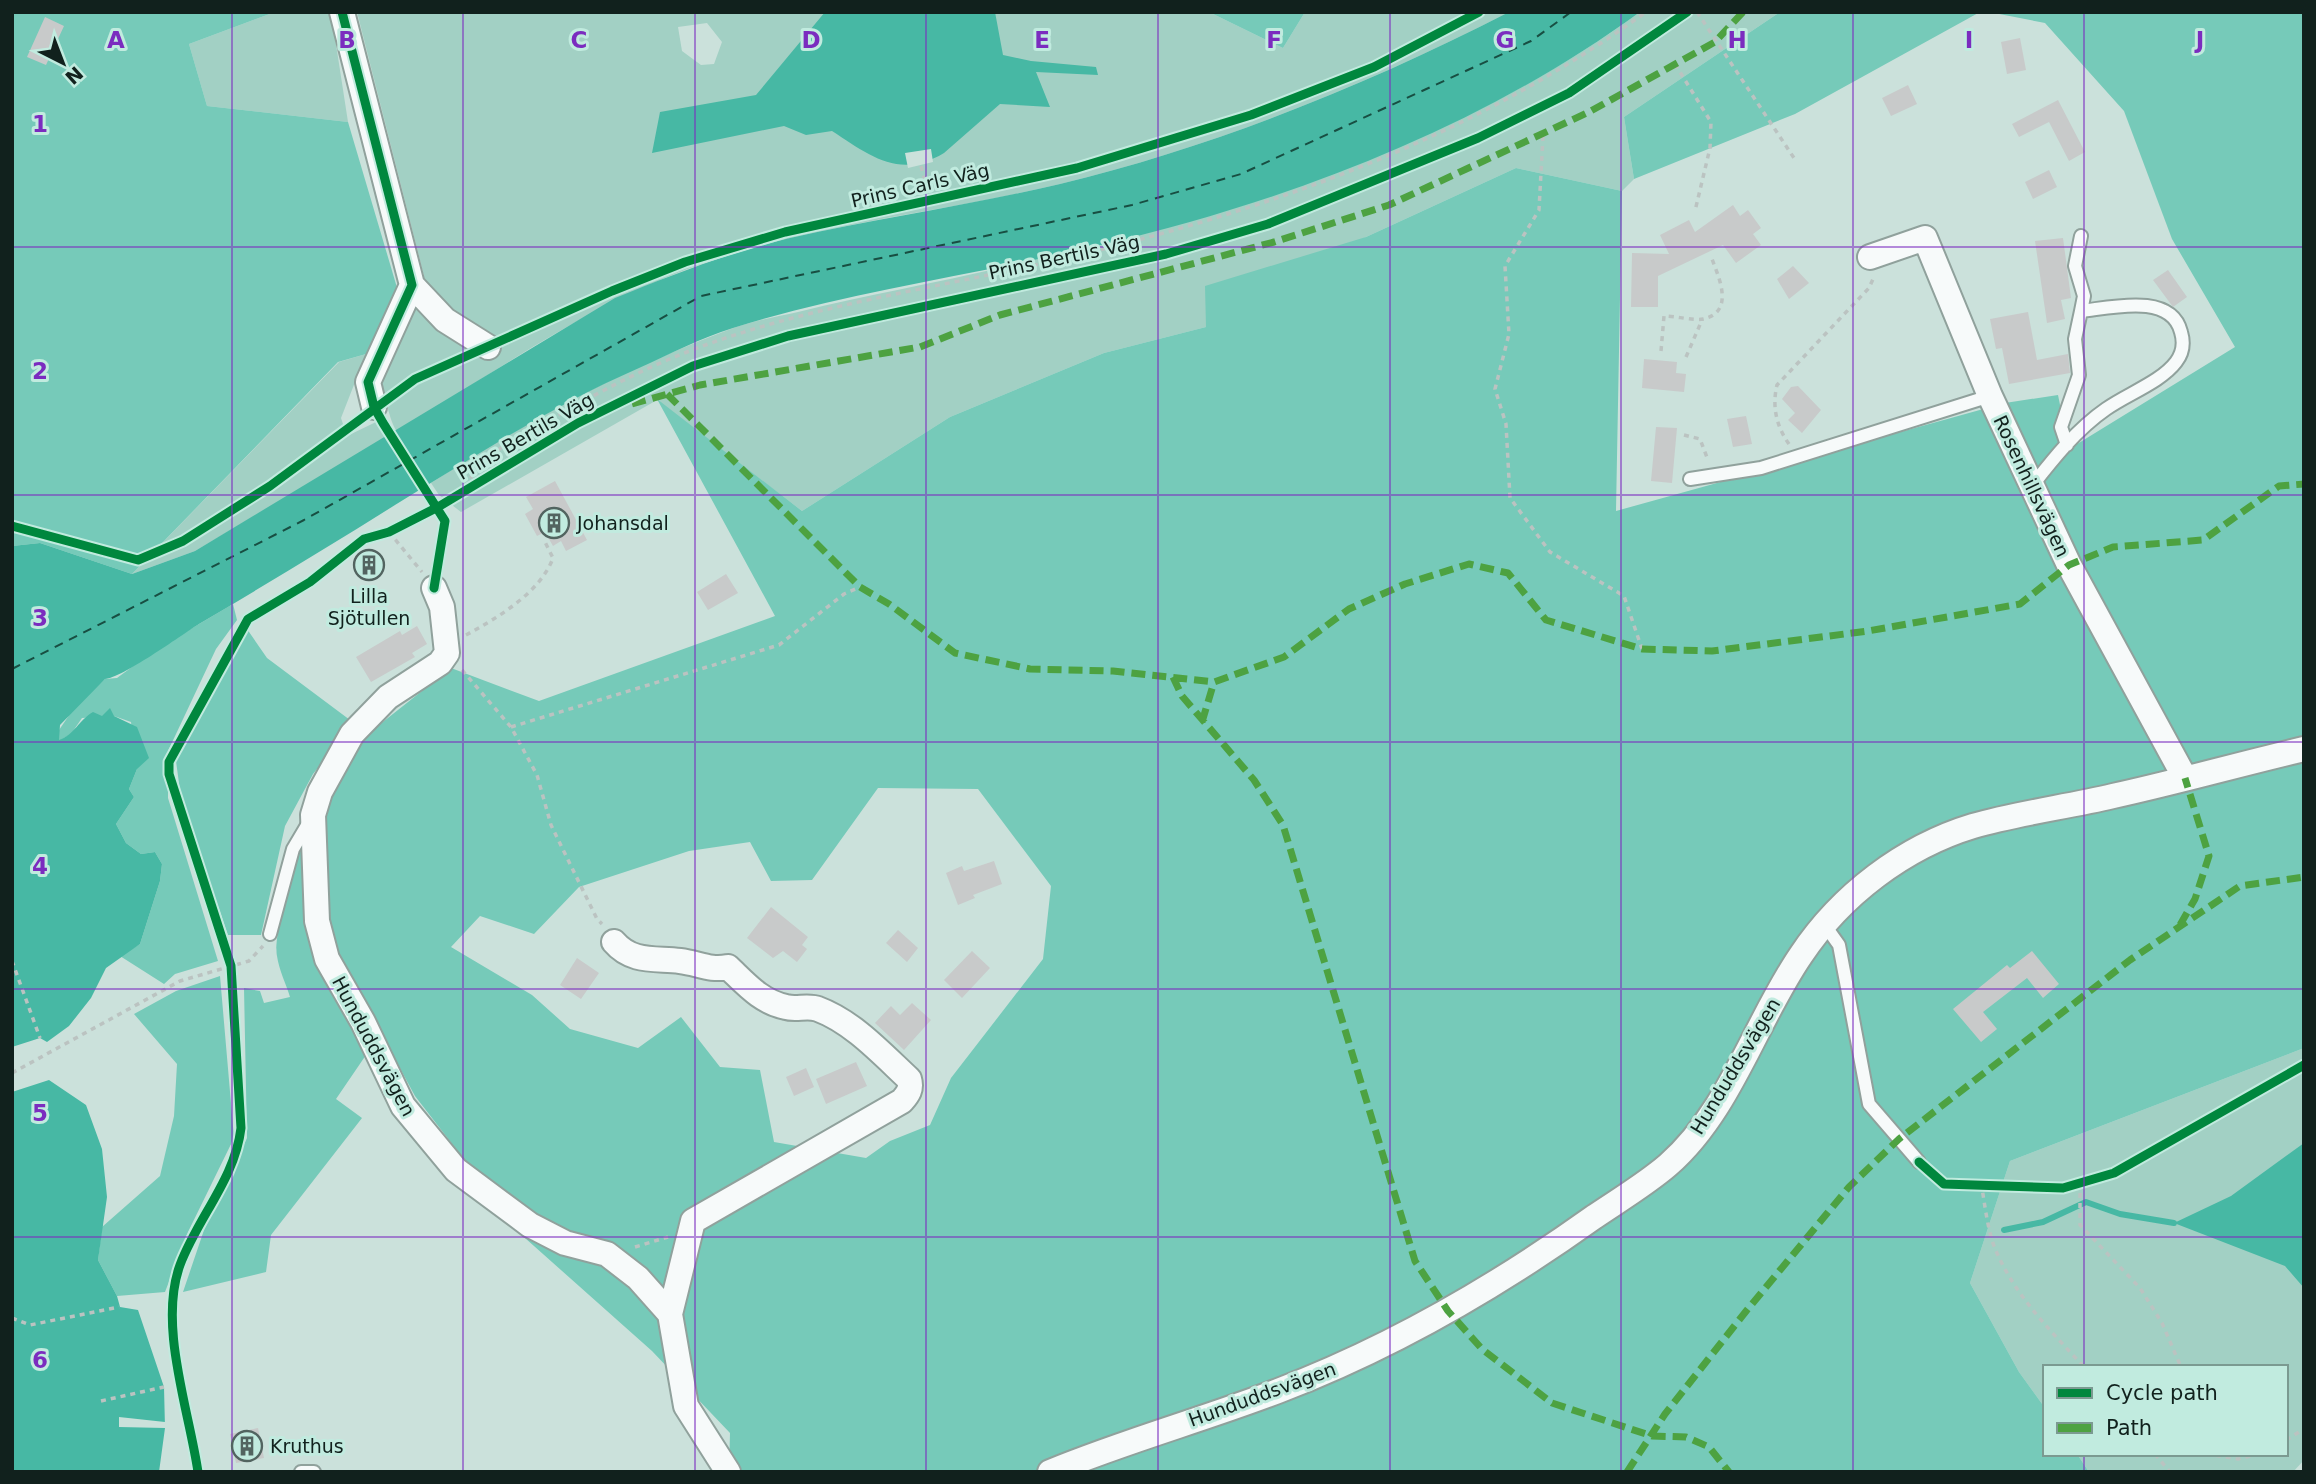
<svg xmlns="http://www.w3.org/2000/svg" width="2316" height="1484" font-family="'DejaVu Sans',sans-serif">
	<rect width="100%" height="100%" fill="#cbe1db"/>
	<!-- green -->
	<path fill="#a2d0c4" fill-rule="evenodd" d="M 275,12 L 331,12 L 348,122 L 207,106 L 189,44 Z
		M 357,12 L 1209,12 L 1283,48 L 1305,12 L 1509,12 C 1367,85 1216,146 1060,184 C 936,214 805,224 685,270 C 582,309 490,375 397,432 C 386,414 387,391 376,378 L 424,276 ZM 707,23 L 722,42 L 714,64 L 701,65 L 682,51 L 678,27 Z
		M 1640,12 L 1780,12 L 1624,117 L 1634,179 L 1622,191 L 1516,168 L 1366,237 L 1206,327 L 1104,353 L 950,417 L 802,511 L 657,400 L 461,512 L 439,495 L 431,483 C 525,422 623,369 728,330 C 751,321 775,317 798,312 C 867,295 935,283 1004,267 C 1228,217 1452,149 1640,12 Z
		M 366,354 L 341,418 L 347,436 L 376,422 L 386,438 L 195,551 L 132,574 L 339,362 Z
		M 2304,1048 L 2304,1460 L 2293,1472 L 2089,1472 L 2077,1454 L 2286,1454 L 2286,1367 L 2045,1367 L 2045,1408 L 2019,1372 L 1970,1283 L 2010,1161 Z"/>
	<!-- forest -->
	<path fill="#76cab9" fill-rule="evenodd" d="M 12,12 L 275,12 L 189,44 L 207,106 L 348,122 L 398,291 L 366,354 L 338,362 L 132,574 L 40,543 L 12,546 Z
		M 1209,12 L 1305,12 L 1283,48 Z
		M 1780,12 L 1980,12 L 1795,114 L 1634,179 L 1624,117 Z
		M 1989,12 L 2304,12 L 2304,1048 L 2010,1161 L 1970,1283 L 2019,1372 L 2045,1408 L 2045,1454 L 2077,1454 L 2089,1472 L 729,1472 L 730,1433 L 652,1351 L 525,1238 L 415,1096 L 330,939 L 318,862 L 332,790 L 355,744 L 451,668 L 539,701 L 775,616 L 657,399 L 802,511 L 950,417 L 1104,353 L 1206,327 L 1205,286 L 1366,237 L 1516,168 L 1622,191 L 1616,511 L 2005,403 L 2058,395 L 2069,449 L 2235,347 L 2172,239 L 2124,111 L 2045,23 ZM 878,788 L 978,789 L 1051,886 L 1043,959 L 951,1078 L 930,1125 L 890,1141 L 866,1158 L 774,1142 L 760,1070 L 720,1067 L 681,1017 L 638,1048 L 570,1029 L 532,995 L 451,947 L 480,916 L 534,934 L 579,887 L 689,851 L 750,842 L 771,881 L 812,880 Z
		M 233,604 L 237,620 L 216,649 L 168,751 L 168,798 L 218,961 L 175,974 L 164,984 L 120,956 L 140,944 L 160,881 L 162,864 L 155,852 L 141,854 L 126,843 L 116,824 L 134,797 L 129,789 L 137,769 L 131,722 L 114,716 L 82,718 L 71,734 L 59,741 L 57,733 L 74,708 L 105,679 L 117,678 L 155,650 Z
		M 247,629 L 267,658 L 354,723 L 313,774 L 285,826 L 261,935 L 228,935 L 181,798 L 176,761 Z
		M 303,845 L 366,1055 L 336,1099 L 362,1118 L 271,1235 L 266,1272 L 183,1292 L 204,1230 L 247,1138 L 244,988 L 260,991 L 264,1003 L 290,997 C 286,984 279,970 277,956 C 273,939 293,858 303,845 Z
		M 220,976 L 234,1138 L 188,1232 L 165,1292 L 117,1296 L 98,1260 L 102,1227 L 160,1176 L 174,1116 L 177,1064 L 134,1014 L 176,991 Z"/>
	<!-- water -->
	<path fill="#47b8a4" d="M 825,12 L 995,12 L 1003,55 L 1031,61 L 1096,67 L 1098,75 L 1036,72 L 1050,107 L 1000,104 L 944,153 C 899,180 869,155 832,131 L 806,135 L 784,126 L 652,153 L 660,112 L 756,95 Z
		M 1509,12 L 1640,12 C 1482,127 1294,199 1105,244 C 982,274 854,290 733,328 C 701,338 670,354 639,368 C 552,406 475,456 395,505 C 330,546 265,585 199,624 C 180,636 122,678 105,679 L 60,725 L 59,740 C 74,735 79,720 93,712 L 102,716 L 110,708 L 114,716 L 137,727 L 149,758 L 137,769 L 129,789 L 134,797 L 116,824 L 126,843 L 141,854 L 155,852 L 162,864 L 160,881 L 140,944 L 106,968 L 91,998 L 69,1026 L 47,1042 L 40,1038 L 12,1047 L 12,546 L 40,543 L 132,574 L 195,551 L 615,298 C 672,275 730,252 790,238 C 880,218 971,205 1060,184 C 1216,146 1367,85 1509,12 Z
		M 49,1080 L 86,1105 L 102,1149 L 107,1197 L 98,1260 L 117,1296 L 120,1307 L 138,1310 L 164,1387 L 165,1428 L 159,1472 L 12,1472 L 12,1092 Z
		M 2304,1143 L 2304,1288 L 2285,1266 L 2174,1223 L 2231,1196 Z"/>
	<!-- pier -->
	<path fill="#cbe1db" d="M 931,149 L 933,162 L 908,168 L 905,153 Z
		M 119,1417 L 165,1422 L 165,1428 L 119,1427 Z"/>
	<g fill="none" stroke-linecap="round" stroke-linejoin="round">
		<!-- stream -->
		<path stroke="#47b8a4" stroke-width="6" d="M 2004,1230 L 2043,1222 L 2086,1202 L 2120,1214 L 2174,1223"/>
		<!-- ferry -->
		<path stroke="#184e42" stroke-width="2" stroke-dasharray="9 7" stroke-linecap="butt" d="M 12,669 L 304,520 L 701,296 L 1132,205 L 1241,174 L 1531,41 L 1571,12"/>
	</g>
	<!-- building -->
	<path fill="#c8caca" d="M 45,17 L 64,26 L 46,65 L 27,57 Z
		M 2020,38 L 2026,70 L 2007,74 L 2001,42 Z
		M 1908,85 L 1917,104 L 1891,116 L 1882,98 Z
		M 2058,100 L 2085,152 L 2069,161 L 2049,122 L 2019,137 L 2012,124 Z
		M 2049,170 L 2057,187 L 2033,199 L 2025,182 Z
		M 1733,205 L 1740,216 L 1748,210 L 1761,228 L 1753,234 L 1761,245 L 1736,263 L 1723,245 L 1658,276 L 1658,307 L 1631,307 L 1632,253 L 1669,254 L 1660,235 L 1689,220 L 1695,232 Z
		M 2063,238 L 2071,298 L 2061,300 L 2065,319 L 2047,323 L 2035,241 Z
		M 1793,266 L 1809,283 L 1789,299 L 1777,279 Z
		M 2168,270 L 2187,297 L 2173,307 L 2153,280 Z
		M 2028,312 L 2037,360 L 2068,354 L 2070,373 L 2009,384 L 2002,348 L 1996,349 L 1990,319 Z
		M 1644,359 L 1677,362 L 1676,373 L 1686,374 L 1684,392 L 1642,388 Z
		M 1798,386 L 1821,410 L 1802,433 L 1788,420 L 1795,413 L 1782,399 L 1791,387 Z
		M 1746,416 L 1752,444 L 1733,447 L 1727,419 Z
		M 1656,427 L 1677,428 L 1672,483 L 1651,481 Z
		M 555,481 L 587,540 L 566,551 L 561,541 L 553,546 L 545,532 L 537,536 L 525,514 L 533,509 L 526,497 Z
		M 369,550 L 381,568 L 368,578 L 356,559 Z
		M 726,574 L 738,593 L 708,610 L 697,592 Z
		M 417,626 L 427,644 L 412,653 L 415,657 L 371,682 L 356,657 L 400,631 L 402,635 Z
		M 994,861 L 1002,884 L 973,895 L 975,898 L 958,905 L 946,873 L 962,866 L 964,871 Z
		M 771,907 L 808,937 L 802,945 L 807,949 L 797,962 L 783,951 L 773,958 L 747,938 Z
		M 898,930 L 918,948 L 907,962 L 886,943 Z
		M 972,951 L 990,968 L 962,998 L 944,980 Z
		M 2032,951 L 2059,984 L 2043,998 L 2027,978 L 1983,1012 L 1997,1029 L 1981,1042 L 1953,1009 L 2007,965 L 2010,968 Z
		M 577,958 L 599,973 L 581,999 L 560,985 Z
		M 912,1003 L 931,1020 L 904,1050 L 875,1023 L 891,1006 L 900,1015 Z
		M 856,1062 L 867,1086 L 826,1104 L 816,1079 Z
		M 806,1068 L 814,1087 L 794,1096 L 786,1077 Z
		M 258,1428 L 264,1458 L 236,1463 L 230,1434 Z"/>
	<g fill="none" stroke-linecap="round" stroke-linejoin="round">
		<!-- lane casing -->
		<g stroke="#90a19c" stroke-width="16">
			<path id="lane" d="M 2081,311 L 2084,296 L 2075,266 L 2081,236
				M 1690,479 L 1761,468 L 1990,396
				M 2032,486 C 2053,459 2077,429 2106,409 C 2127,394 2161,382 2176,362 C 2183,353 2184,342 2181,332 C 2171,292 2110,308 2081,311 L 2075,339 L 2079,375 L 2061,427 L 2067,445
				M 1824,924 L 1839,945 L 1869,1104 L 1919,1162
				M 270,934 L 293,849 L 309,822
				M 301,1472 L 314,1472"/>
		</g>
		<!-- street casing -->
		<g stroke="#90a19c" stroke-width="28">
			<path id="street" d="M 342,12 L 412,285 L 368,382 L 374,407
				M 1870,257 L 1925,238 L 1990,396 L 2069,565 L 2185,778
				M 412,285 L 445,320 L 488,347
				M 434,588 L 442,607 L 447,653 L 440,663 L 388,697 L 352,734 L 320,792 L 313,815 L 317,921 L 327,959 L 363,1022 L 403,1106 L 456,1170 L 530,1225 L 565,1243 L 607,1254 L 638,1278 L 670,1314 L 686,1406 L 728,1472
				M 614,942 C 632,963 655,958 680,961 C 698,963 710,971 728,967 C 746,984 761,1002 786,1007 C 796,1010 808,1005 818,1009 C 853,1022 882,1054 909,1079 C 912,1089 908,1094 902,1101 L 693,1221 L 670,1314
				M 1050,1472 C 1125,1441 1202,1420 1278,1391 C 1391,1348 1496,1287 1594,1217 C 1619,1200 1646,1184 1668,1165 C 1730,1111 1755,1022 1801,955 C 1841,895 1904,847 1973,826 C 2018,813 2067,807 2113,796 C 2177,782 2240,764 2304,749"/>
		</g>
		<!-- path -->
		<path stroke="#bbc3c1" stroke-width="3.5" stroke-dasharray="5 5" stroke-linecap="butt" d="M 1697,12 L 1794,158
			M 1675,64 L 1711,122 L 1710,148 L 1695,211
			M 1543,136 L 1539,210 L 1505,266 L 1509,334 L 1495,389 L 1506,424 L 1510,498 L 1550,552 L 1624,596 L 1642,649
			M 921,166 L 930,200
			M 1661,351 L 1664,316 C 1676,316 1694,321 1703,319 C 1735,312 1719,278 1712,259
			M 1686,357 L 1702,320
			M 1684,435 L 1700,439 L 1708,460
			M 1789,444 C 1776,426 1772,406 1777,385 L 1869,288 L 1873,279
			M 472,488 L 470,479 L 479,466 L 502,447 C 557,416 614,382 672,358 C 790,309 920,291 1044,263 C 1257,215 1468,141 1646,12
			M 389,532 L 422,572
			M 466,635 C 497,618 540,593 553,558 L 545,542
			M 462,670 L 511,727 L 537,775 L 551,825 L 597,919 L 602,924
			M 511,727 L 779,645 L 844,594 L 860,587
			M 12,961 L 40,1038
			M 12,1073 L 180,981 L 249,961 L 263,946
			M 1981,1183 C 1985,1204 1987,1227 1994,1246 C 2013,1294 2050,1330 2084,1367
			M 2080,1183 L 2080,1225 L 2140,1288 L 2162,1323 L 2181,1367
			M 635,1247 L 668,1237
			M 12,1318 L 30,1325 L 119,1307
			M 101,1401 L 164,1387
			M 2286,1440 L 2304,1429
			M 2155,1454 L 2170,1472
			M 2206,1454 L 2238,1459 L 2259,1454
			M 198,1472 C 189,1410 158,1325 180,1265 C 198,1217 235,1179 241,1128 L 231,966 L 169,774 L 169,762 L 248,619 L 310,582 L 364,539 L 389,532 L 438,507"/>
		<!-- lane -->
		<use href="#lane" stroke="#f7fafa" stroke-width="12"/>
		<!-- street -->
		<use href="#street" stroke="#f7fafa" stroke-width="24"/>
		<!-- quiet -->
		<path stroke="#4da241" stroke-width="7" stroke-dasharray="14 7" stroke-linecap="butt" d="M 667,394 L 860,587 L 889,604 L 955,653 L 1030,669 L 1113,671 L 1214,682 L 1284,657 L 1349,609 L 1405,584 L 1469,564 L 1508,573 L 1546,620 L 1642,649 L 1712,651 L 1868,631 L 2020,604 L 2069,565 L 2113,547 L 2203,540 L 2279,486 L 2304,484
			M 632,404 L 700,385 L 920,347 L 1000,315 L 1274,242 L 1389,205 L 1589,112 L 1715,42 L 1743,12
			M 1173,677 L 1182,696 L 1254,780 L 1283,825 L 1415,1261 L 1448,1311 L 1482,1349 L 1552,1403 L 1652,1436 L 1686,1437 L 1709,1447 L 1729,1472
			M 1202,722 L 1214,682
			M 2180,925 L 2195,899 L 2209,856 L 2185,778
			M 1627,1472 L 1665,1414 L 1747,1310 L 1849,1187 L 1899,1139 L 2130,960 L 2240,886 L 2304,877"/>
		<!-- cycleway casing -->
		<g stroke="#c1ebdf" stroke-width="13">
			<path id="cycleway" d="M 342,12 L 412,285 L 368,382 L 374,407 L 383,423 L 445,521 L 434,588
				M 12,526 L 138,560 L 183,541 L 270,486 L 415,379 L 612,291 L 685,262 L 785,232 L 1077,168 L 1251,115 L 1374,67 L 1479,12
				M 1919,1162 L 1944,1184 L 2063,1188 L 2114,1173 L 2304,1065
				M 198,1472 C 189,1410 158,1325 180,1265 C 198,1217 235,1179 241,1128 L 231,966 L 169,774 L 169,762 L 248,619 L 310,582 L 364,539 L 389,532 L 438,507 L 578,423 L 693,366 L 788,336 L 1166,254 L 1268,224 L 1478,138 L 1569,93 L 1687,12"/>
		</g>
		<!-- cycleway -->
		<use href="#cycleway" stroke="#00873e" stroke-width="9"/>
	</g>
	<!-- grid -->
	<path fill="none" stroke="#7b2cbf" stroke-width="2" stroke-opacity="0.55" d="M 232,12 L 232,1472M 463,12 L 463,1472M 695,12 L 695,1472M 926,12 L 926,1472M 1158,12 L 1158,1472M 1390,12 L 1390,1472M 1621,12 L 1621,1472M 1853,12 L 1853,1472M 2084,12 L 2084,1367M 12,247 L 2304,247M 12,495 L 2304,495M 12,742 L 2304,742M 12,989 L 2304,989M 12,1237 L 2304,1237M 2084,1454 L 2084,1472"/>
	<!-- icons -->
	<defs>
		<g id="building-ring" transform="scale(1.575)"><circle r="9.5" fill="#c1ebdf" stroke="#526460" stroke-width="1.5"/><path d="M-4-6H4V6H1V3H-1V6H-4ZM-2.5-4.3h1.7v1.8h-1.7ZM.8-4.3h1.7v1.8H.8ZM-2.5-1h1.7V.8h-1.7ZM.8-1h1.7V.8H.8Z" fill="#526460"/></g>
	</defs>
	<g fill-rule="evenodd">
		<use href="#building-ring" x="554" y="523"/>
		<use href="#building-ring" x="369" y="565"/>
		<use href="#building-ring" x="247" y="1446"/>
	</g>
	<g text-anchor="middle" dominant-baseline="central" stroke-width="6" stroke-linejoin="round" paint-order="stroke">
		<!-- street labels -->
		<g font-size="19" fill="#11211d" stroke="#c1ebdf">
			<text transform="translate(920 185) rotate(-13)">Prins Carls Väg</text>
			<text transform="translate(1064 257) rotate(-12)">Prins Bertils Väg</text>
			<text transform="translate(525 436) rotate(-30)">Prins Bertils Väg</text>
			<text transform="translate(2032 486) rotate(65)">Rosenhillsvägen</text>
			<text transform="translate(374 1046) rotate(62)">Hunduddsvägen</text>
			<text transform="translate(1735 1066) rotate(-59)">Hunduddsvägen</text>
			<text transform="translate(1262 1394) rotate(-20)">Hunduddsvägen</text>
		</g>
		<!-- poi labels -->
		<g font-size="19" fill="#11211d" stroke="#c1ebdf" text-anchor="start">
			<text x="577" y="523">Johansdal</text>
			<text x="369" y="596" text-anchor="middle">Lilla<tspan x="369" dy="22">Sjötullen</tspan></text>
			<text x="270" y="1446">Kruthus</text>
		</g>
	</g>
	<g font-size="23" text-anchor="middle" font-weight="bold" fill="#7b2cbf" stroke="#c1ebdf" stroke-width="6" stroke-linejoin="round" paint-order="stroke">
		<text x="116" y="48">A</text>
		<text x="347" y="48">B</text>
		<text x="579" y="48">C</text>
		<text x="811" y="48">D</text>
		<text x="1042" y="48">E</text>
		<text x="1274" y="48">F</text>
		<text x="1505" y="48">G</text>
		<text x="1737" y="48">H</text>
		<text x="1969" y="48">I</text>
		<text x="2200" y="48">J</text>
		<text x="40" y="132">1</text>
		<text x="40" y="379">2</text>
		<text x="40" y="626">3</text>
		<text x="40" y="874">4</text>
		<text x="40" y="1121">5</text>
		<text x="40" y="1368">6</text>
	</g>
	<!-- border -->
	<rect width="2316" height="1484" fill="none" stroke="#11211d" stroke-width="28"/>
	<!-- legend -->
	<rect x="2043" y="1365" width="245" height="91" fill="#c1ebdf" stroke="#7b9a91" stroke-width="2"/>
	<rect x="2057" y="1388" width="35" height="10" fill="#00873e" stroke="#7b9a91" stroke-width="2"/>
	<text x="2106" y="1400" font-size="21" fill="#11211d">Cycle path</text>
	<rect x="2057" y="1423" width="35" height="10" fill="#4da241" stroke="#7b9a91" stroke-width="2"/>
	<text x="2106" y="1435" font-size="21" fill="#11211d">Path</text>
	<!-- north arrow -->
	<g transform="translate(63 63) rotate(138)" stroke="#c1ebdf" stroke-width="5" paint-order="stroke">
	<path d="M0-5L12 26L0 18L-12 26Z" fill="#11211d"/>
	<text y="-10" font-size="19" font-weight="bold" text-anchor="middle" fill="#11211d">N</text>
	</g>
</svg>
